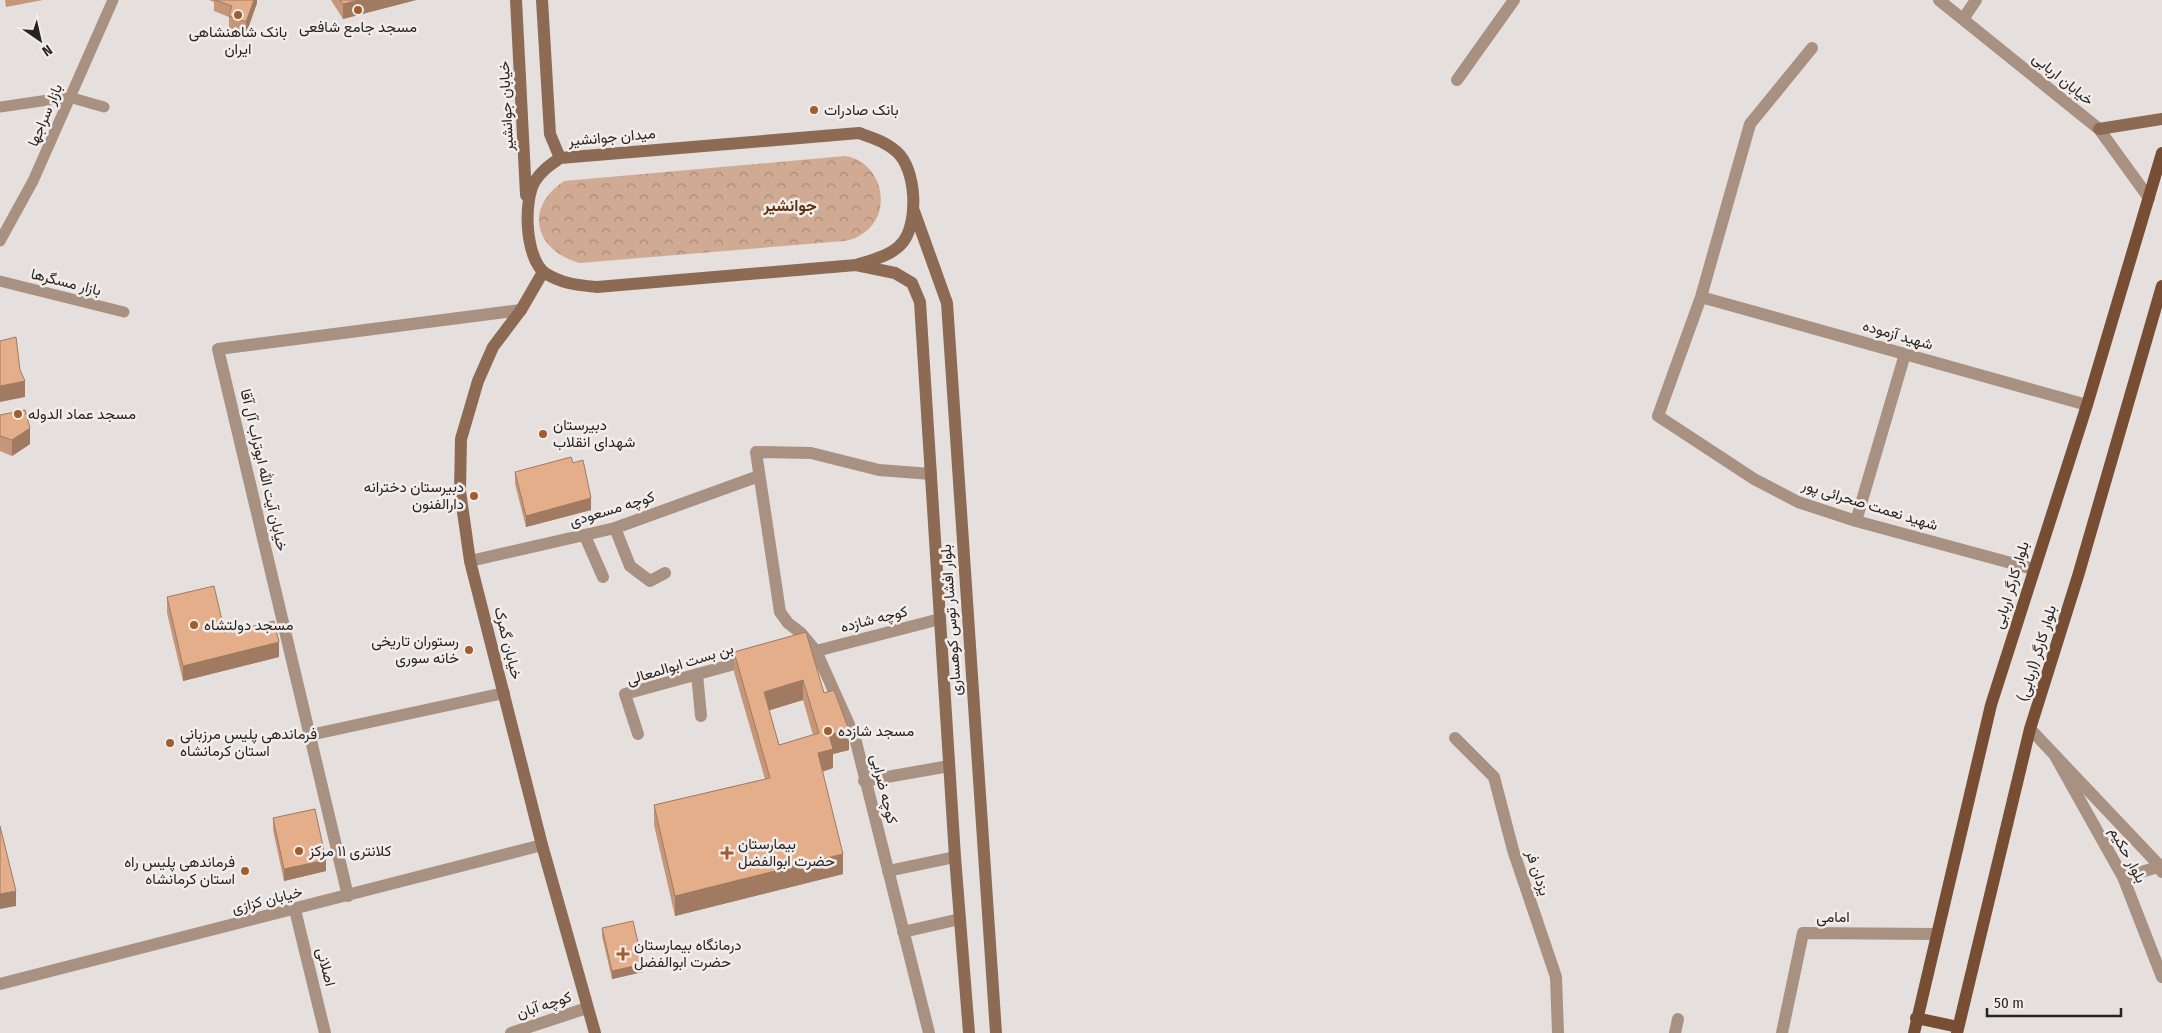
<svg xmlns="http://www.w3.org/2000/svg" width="2162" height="1033" font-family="'Fira Sans Condensed',Vazirmatn,sans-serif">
	<defs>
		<pattern id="forest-crowns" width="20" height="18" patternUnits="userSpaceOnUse" patternTransform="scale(1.25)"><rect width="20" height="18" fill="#d1aa93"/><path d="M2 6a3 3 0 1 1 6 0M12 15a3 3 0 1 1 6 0" fill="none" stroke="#a98a78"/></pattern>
	</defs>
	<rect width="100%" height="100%" fill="#e5e0dd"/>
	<!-- forest -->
	<path fill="url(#forest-crowns)" d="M 845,156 C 884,162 895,217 859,236 C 855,239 849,240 844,241 L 580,263 C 535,251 523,208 564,181 Z"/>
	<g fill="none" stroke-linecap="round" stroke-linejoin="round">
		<!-- pedestrian -->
		<path stroke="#a99182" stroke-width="11" d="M 0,107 L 69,97 L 104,107
			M 0,241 L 33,181 L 113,0
			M 0,281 L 124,312"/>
		<!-- minor -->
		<path stroke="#a99182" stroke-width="12" d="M 1963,19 L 1976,0
			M 1812,48 L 1750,124 L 1701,297 L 1658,416 L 1754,479 L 1798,502 L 1856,521 L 2033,569
			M 1457,80 L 1514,0
			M 1701,297 L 2087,405
			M 1856,521 L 1905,354
			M 615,528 L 630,566 L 650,581 L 665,573
			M 585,536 L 603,577
			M 470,561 L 615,528 L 759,476
			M 816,651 L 940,619
			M 697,674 L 701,716
			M 638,734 L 625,694 L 749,660
			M 310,735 L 504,693
			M 1455,738 L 1494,777 L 1513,850 L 1556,977 L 1558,1033
			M 864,781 L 949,766
			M 888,871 L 955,857
			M 295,910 L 325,1033
			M 903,932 L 960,919
			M 511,1033 L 587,1008
			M 929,1033 L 855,738 L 816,651 L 801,633 L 788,623 L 780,612 L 756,452 L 811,453 L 879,470 L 931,474
			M 1675,1033 L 1678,1019
			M 1782,1033 L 1803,933 L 1936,934"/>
		<!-- tertiary -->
		<path stroke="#a99182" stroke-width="12" d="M 1939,0 L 2099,129 L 2149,198
			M 2030,729 L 2160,866 L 2162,872
			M 2054,754 L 2123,877 L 2162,977
			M 2123,877 L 2162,866
			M 348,896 L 218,349 L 521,310
			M 0,984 L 542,845"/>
		<!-- secondary -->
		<path stroke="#8c6a54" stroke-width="12" d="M 516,0 L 526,195
			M 542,0 L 550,134 L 560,158
			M 2099,129 L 2162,119
			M 914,211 L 947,303 L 996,1033
			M 856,265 C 872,260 892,256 903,242 C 919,221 916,169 897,152 C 886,142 873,138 859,133 L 560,158 C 550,165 542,170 535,181 C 523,201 525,258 545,273 C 562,284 578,285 597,287 L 856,265 L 895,273 L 912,283 L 920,302 L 955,857 L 969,1033
			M 543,272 L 521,310 L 493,347 L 478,381 L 461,439 L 460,491 L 470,561 L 542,845 L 595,1033"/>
		<!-- primary -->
		<path stroke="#774e33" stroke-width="12" d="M 1916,1018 L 1958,1027
			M 1914,1033 L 1991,705 L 2087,405 L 2162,153
			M 1957,1033 L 2030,729 L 2078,576 L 2162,286"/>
	</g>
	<!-- wall -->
	<path fill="#c59678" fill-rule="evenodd" d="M 5,0 L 43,0 L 6,7 Z
		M 209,0 L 257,0 L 257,3 L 246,34 L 229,28 L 229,17 L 214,11 L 214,2 Z
		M 331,0 L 416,0 L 343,19 Z
		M 0,415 L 30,444 L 12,456 L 0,451 Z
		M 573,463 L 591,510 L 526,527 L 515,484 L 515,472 Z
		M 167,597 L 225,633 L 279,657 L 183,681 L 167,613 Z
		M 806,632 L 824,693 L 849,750 L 833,754 L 833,768 L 822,772 L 843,874 L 675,916 L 654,825 L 654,805 L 765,779 L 734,672 L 734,652 ZM 803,700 L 813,735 L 779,745 L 769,710 Z
		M 273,818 L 326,871 L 284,881 L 273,830 Z
		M 602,928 L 643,972 L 612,979 L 602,936 Z"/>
	<!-- shaded-wall -->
	<path fill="#a07a61" d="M 254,0 L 257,0 L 257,3 L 246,34 L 246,22 Z
		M 359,0 L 416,0 L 343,19 L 343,4 Z
		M 25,381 L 25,397 L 0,402 L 0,386 Z
		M 30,428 L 30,444 L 12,456 L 12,440 Z
		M 591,498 L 591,510 L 526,527 L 526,516 Z
		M 279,642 L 279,657 L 183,681 L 183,666 Z
		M 803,680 L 803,700 L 764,712 L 764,692 Z
		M 849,730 L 849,750 L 833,754 L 833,768 L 818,773 L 818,753 L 829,735 Z
		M 843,854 L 843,874 L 675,916 L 675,896 Z
		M 326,860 L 326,871 L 284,881 L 284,869 Z
		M 16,891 L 16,906 L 0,909 L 0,894 Z
		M 643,964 L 643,972 L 612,979 L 612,971 Z"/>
	<!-- building -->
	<path fill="#e5ae8b" stroke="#a07a61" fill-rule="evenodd" d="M 215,0 L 254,0 L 246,22 L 229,16 L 232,6 Z
		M 340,0 L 359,0 L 343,4 Z
		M 16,337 L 20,370 L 25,381 L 0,386 L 0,341 Z
		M 25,410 L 30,428 L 12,440 L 0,436 L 0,415 Z
		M 571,457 L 573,463 L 583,460 L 591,498 L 526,516 L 515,472 Z
		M 214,586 L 225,633 L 274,621 L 279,642 L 183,666 L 167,597 Z
		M 806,632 L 824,693 L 834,690 L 849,730 L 829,735 L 833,749 L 818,753 L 843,854 L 675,896 L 654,805 L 770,778 L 734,652 ZM 803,680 L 819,733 L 779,745 L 764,692 Z
		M 315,809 L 326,860 L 284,869 L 273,818 Z
		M 0,826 L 16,891 L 0,894 Z
		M 633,921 L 643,964 L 612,971 L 602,928 Z"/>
	<!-- markers -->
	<g fill="#a15d2e" stroke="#f2edea" stroke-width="2">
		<circle cx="358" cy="10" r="5"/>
		<circle cx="238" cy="15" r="5"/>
		<circle cx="814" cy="110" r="5"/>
		<circle cx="18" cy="414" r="5"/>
		<circle cx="543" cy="434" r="5"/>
		<circle cx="474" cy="496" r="5"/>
		<circle cx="194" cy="625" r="5"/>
		<circle cx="469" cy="650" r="5"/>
		<circle cx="828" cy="731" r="5"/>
		<circle cx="170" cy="743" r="5"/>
		<circle cx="299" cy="851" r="5"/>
		<path d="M724.5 845.5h5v5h5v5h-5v5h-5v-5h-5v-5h5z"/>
		<circle cx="245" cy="871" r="5"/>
		<path d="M620.5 946.5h5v5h5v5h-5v5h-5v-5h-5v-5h5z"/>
	</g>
	<g text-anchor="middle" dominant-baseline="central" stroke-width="5" stroke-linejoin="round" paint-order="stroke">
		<!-- poi labels -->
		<g font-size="15" fill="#262423" stroke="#f2edea" text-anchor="start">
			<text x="358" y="27" text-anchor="middle">مسجد جامع شافعی</text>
			<text x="238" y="32" text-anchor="middle">بانک شاهنشاهی<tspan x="238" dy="17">ایران</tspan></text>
			<text x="824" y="110">بانک صادرات</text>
			<text x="28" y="414">مسجد عماد الدوله</text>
			<text x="553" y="425">دبیرستان<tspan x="553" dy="17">شهدای انقلاب</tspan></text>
			<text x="464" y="487" text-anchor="end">دبیرستان دخترانه<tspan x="464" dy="17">دارالفنون</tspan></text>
			<text x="204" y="625">مسجد دولتشاه</text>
			<text x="459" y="641" text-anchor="end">رستوران تاریخی<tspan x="459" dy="17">خانه سوری</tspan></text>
			<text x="838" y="731">مسجد شازده</text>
			<text x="180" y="734">فرماندهی پلیس مرزبانی<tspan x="180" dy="17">استان کرمانشاه</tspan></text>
			<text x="738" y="844">بیمارستان<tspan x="738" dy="17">حضرت ابوالفضل</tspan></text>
			<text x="309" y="851">کلانتری ۱۱ مرکز</text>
			<text x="235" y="862" text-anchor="end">فرماندهی پلیس راه<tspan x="235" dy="17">استان کرمانشاه</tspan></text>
			<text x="634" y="945">درمانگاه بیمارستان<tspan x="634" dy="17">حضرت ابوالفضل</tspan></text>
		</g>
		<!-- street labels -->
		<g font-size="15" fill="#262423" stroke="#f2edea">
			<text transform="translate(2063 79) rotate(39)">خیابان اربابی</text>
			<text transform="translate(506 106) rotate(-93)">خیابان جوانشیر</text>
			<text transform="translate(45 115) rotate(-67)">بازار سراجها</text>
			<text transform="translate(612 137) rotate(-5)">میدان جوانشیر</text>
			<text transform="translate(66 282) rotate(14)">بازار مسگرها</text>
			<text transform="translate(1898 335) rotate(16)">شهید آزموده</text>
			<text transform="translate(264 470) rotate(77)">خیابان آیت الله ابوتراب آل آقا</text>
			<text transform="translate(1870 505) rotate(17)">شهید نعمت صحرائی پور</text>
			<text transform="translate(612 509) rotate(-17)">کوچه مسعودی</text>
			<text transform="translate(2011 585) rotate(-73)">بلوار کارگر اربابی</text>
			<text transform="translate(874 619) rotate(-14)">کوچه شازده</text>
			<text transform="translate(951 620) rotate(-94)">بلوار افشار توس کوهساری</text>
			<text transform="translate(508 643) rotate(76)">خیابان گمرک</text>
			<text transform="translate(2037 653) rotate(-73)">بلوار کارگر (اربابی)</text>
			<text transform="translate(680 664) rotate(-17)">بن بست ابوالمعالی</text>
			<text transform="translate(884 789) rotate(76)">کوچه ضرابی</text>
			<text transform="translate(2128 855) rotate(62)">بلوار حکیم</text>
			<text transform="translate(1538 873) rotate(72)">یزدان فر</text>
			<text transform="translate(267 900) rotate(-14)">خیابان کزازی</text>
			<text x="1833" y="917">امامی</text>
			<text transform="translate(326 967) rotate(76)">اصلانی</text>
			<text transform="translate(544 1005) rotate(-18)">کوچه آبان</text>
		</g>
		<!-- neighbourhood labels -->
		<g font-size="16" font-weight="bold" fill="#5e300e" stroke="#f2edea">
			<text x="790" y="205">جوانشیر</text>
		</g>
	</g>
	<!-- north arrow -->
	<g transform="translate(40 40) rotate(146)" stroke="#f2edea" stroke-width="4" paint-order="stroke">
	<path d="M0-4L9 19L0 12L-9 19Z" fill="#262423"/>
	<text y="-8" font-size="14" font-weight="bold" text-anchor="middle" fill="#262423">N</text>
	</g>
	<!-- scale -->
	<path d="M1987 1008v8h134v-8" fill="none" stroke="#262423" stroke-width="2.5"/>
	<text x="1994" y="1008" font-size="15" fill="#262423" stroke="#f2edea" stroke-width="4" paint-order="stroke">50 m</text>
</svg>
